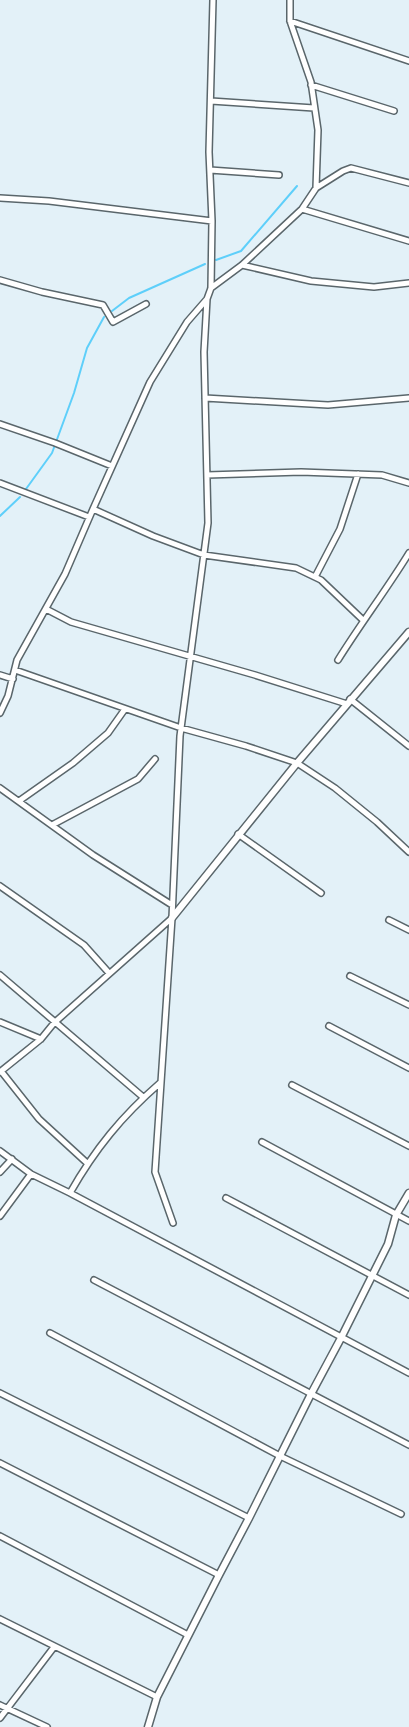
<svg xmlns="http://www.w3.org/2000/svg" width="409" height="1727" font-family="'PT Sans Narrow',sans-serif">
	<rect width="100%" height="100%" fill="#e3f1f8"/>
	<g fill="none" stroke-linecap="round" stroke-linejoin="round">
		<!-- stream -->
		<path stroke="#5ecffa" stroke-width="2" d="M 216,260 L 241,251 L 297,186
			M 112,311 L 129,298 L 205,264
			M 26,489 L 52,453 L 74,393 L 87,348 L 104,317
			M 0,516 L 20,497"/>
		<!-- minor casing -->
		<g stroke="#5a666b" stroke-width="8">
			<path id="minor" d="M 290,0 L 290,21 L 311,82 L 318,130 L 316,188
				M 290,21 L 409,61
				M 311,85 L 394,111
				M 211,101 L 314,108
				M 210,170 L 279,175
				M 0,198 L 49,201 L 212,221
				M 302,209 L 409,241
				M 242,265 L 311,281 L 374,287 L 409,283
				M 0,280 L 42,292 L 103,305 L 113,322 L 146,304
				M 211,288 L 242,265 L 302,209 L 316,188 L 343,171 L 351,168 L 409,183
				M 205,398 L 328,405 L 409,398
				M 0,424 L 55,443 L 112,466
				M 207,475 L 301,472 L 382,475 L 409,483
				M 0,483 L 89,517
				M 93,509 L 153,536 L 204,555 L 296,568 L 321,580 L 363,620
				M 315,577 L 340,529 L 358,474
				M 46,609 L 71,622 L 255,675 L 347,704
				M 338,660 C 361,623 387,589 409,553
				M 15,670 L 181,728 L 246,746 L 297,763 L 335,788 L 377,822 L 409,852
				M 0,675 L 13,679
				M 350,699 L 409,746
				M 0,713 L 8,696 L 17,660 L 65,574 L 93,509 L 150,382 L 187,322 L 207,299 L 211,288 L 212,221 L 209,152 L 213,0
				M 0,788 L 93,855 L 172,905
				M 19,801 L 73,763 L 108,733 L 125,709
				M 52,825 L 138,779 L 155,759
				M 238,834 L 321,893
				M 0,886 L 84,945 L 109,973
				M 389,920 L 409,930
				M 0,975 L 143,1097
				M 350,976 L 409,1005
				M 0,1022 L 41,1039
				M 329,1026 L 409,1068
				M 1,1071 L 39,1119 L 87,1163
				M 0,1072 L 41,1039 L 54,1023 L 172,918
				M 292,1085 L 409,1146
				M 262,1142 L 409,1221
				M 0,1151 L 31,1174 L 70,1193 L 409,1373
				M 0,1172 L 12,1159
				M 70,1193 C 95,1149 122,1116 160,1083
				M 226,1198 L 409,1295
				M 0,1216 L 31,1174
				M 173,1223 L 155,1172 L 172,918 L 180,736 L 208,523 L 204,352 L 207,299
				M 94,1280 L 409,1445
				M 50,1333 L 280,1456 L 401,1514
				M 0,1393 L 249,1518
				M 0,1463 L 219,1575
				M 0,1536 L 188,1635
				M 0,1619 L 157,1697
				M 0,1705 L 47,1727
				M 0,1718 L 54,1647"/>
		</g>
		<!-- tertiary casing -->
		<g stroke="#5a666b" stroke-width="9">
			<path id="tertiary" d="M 172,918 L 297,763 L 409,632
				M 148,1727 L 157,1697 L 219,1575 L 249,1518 L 311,1394 L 341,1338 L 388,1244 L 396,1215 L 409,1193"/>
		</g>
		<!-- minor -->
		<use href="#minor" stroke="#fff" stroke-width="5"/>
		<!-- tertiary -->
		<use href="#tertiary" stroke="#fff" stroke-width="6"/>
	</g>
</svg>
